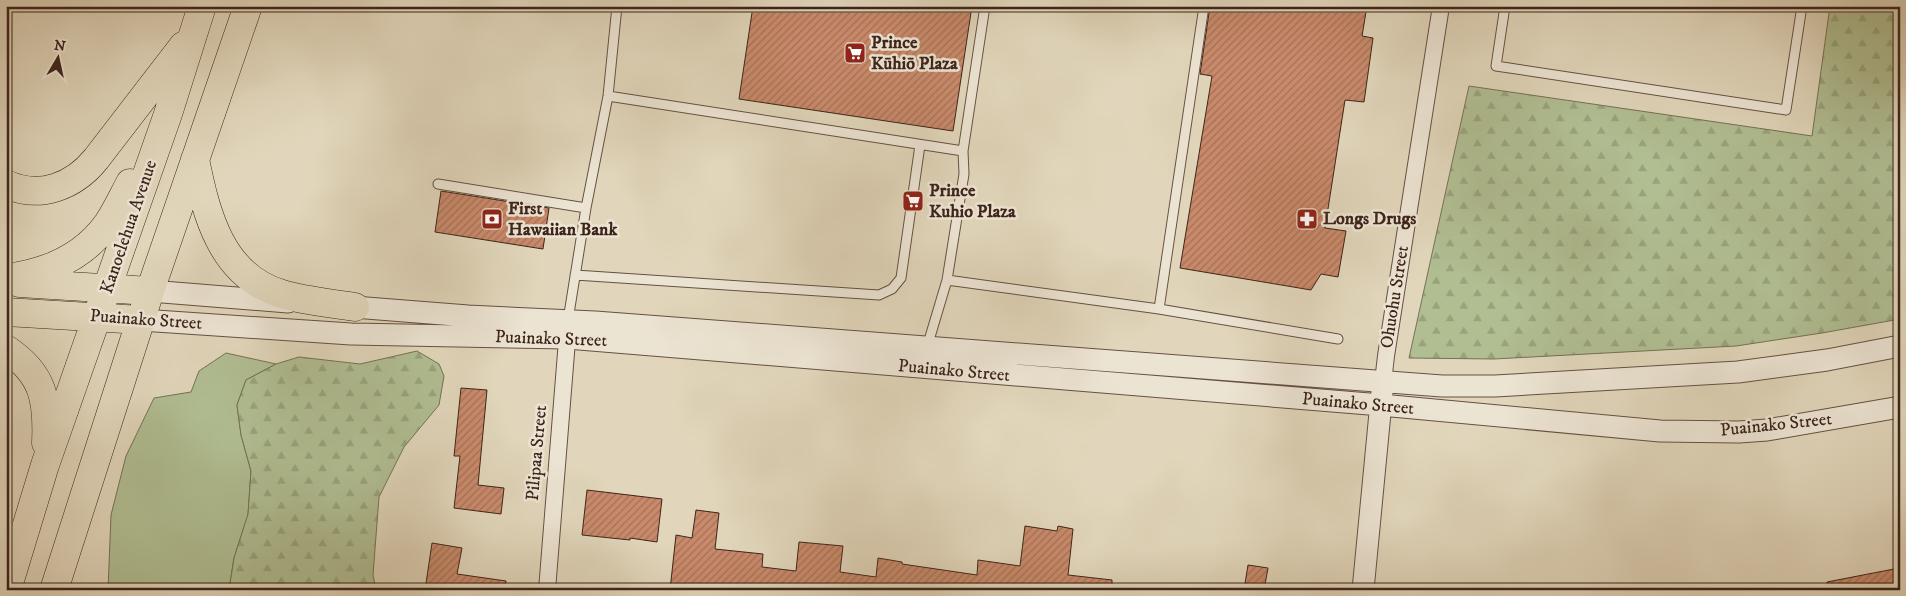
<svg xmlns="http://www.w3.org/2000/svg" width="1906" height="596" font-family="'IM FELL DW Pica',serif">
	<defs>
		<pattern id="forest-firs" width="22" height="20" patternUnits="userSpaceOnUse" patternTransform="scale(1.25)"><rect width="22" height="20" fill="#b0be92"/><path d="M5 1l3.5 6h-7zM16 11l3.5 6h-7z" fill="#98a37d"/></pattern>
		<pattern id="building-hatch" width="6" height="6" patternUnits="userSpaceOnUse" patternTransform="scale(1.25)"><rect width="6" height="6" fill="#c98a6b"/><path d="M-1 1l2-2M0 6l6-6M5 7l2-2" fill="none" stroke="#a47157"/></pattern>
	</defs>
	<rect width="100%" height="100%" fill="#e1d6bb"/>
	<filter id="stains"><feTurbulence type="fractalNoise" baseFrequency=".004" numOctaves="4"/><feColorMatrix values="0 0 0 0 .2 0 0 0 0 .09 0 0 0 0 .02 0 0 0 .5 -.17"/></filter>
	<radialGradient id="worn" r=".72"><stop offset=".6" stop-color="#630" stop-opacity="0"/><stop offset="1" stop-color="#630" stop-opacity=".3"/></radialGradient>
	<!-- grass -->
	<path fill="#b0be92" stroke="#767156" d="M 226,353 L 276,364 L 246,380 L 237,405 L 241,435 L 251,471 L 248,515 L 234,558 L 229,590 L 108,590 L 111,515 L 126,456 L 154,398 L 191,392 L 199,371 Z"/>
	<!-- forest -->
	<path fill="url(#forest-firs)" stroke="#767156" d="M 1830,6 L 1900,6 L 1900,319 L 1822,333 L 1736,346 L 1494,359 L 1409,358 L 1469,86 L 1812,136 Z
		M 417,351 L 439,364 L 444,376 L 439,405 L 404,447 L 379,497 L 373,575 L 376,590 L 229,590 L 234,558 L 248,514 L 251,471 L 241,435 L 237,405 L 246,380 L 276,364 L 299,357 L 360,364 Z"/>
	<!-- building -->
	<path fill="url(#building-hatch)" stroke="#3d241b" d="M 753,6 L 972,6 L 953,131 L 739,99 Z
		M 1210,6 L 1367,6 L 1362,36 L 1373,38 L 1364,102 L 1345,100 L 1325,228 L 1346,231 L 1338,277 L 1321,274 L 1311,290 L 1180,268 L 1212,76 L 1200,74 Z
		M 441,191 L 549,208 L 543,249 L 435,232 Z
		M 461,388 L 487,390 L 478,485 L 504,488 L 501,514 L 454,508 L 460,456 L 454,456 Z
		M 587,490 L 662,499 L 657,542 L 630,538 L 630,540 L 582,535 Z
		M 696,510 L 719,513 L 715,549 L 763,554 L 762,567 L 796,571 L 799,542 L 843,546 L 840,572 L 876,577 L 878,558 L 902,562 L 902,564 L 977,575 L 978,560 L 1020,566 L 1025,526 L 1057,531 L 1058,526 L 1073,529 L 1068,575 L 1112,580 L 1112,590 L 735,590 L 715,588 L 715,590 L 670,590 L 676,535 L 692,538 Z
		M 432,543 L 462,548 L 457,574 L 506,581 L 505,590 L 425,590 Z
		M 1248,565 L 1268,568 L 1264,590 L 1244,590 Z
		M 1894,569 L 1898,590 L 1828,590 L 1827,582 Z"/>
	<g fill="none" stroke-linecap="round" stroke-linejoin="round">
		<!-- service casing -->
		<g stroke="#665043" stroke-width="11">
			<path id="service" d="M 1204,6 L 1159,309 L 1338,339
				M 1505,6 L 1496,66 L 1786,110 L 1802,6
				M 608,96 L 963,151 L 985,6
				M 438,184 L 586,208
				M 575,275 L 879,295 L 892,289 L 901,278 L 920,145
				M 947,280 L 1159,309
				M 568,320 L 586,208 L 608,96 L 617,6
				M 927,347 L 947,280 L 964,174 L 963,151"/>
		</g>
		<!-- minor casing -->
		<g stroke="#665043" stroke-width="18">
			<path id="minor" d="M 1383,382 L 1386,356 L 1441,6
				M 547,590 L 568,328"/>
		</g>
		<!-- tertiary casing -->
		<g stroke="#665043" stroke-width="23">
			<path id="tertiary" d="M 150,291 L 288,302
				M 341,306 L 468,316 L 595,322 L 1442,386 L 1495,386 L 1738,372 L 1827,360 L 1900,346
				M 141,320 L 351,334 L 567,338 L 1381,405 L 1660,431 L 1739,432 L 1767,430 L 1900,407
				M 1363,590 L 1382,392"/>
		</g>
		<!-- trunk casing -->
		<g stroke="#3d241b" stroke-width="29">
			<path id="trunk" d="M 195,159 C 206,214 221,276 282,294 C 305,301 331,303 355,307
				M 6,184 C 40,200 74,186 96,159 L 183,46
				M 6,278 C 46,273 84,257 108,223 C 116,211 123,196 130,183
				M 19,283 L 150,291
				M 6,312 L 141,320
				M 6,349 C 44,374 48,401 46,443
				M 7,590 L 45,465 L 168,114 L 202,6
				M 54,590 L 150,291 L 248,6"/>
		</g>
		<!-- service -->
		<use href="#service" stroke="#ece4d3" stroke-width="9"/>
		<!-- minor -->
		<use href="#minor" stroke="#ece4d3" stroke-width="16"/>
		<!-- tertiary -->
		<use href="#tertiary" stroke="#ece4d3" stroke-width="21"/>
		<!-- trunk -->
		<use href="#trunk" stroke="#e1d6bb" stroke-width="28"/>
	</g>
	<!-- icons -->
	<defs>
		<g id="supermarket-square" transform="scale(1.125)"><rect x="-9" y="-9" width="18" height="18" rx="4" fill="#8f2418" stroke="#ece4d3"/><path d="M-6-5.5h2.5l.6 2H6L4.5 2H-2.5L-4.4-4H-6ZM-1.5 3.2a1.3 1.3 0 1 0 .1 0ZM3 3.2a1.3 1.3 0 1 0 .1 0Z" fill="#fff"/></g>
		<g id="bank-square" transform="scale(1.125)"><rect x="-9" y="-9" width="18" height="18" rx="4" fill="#8f2418" stroke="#ece4d3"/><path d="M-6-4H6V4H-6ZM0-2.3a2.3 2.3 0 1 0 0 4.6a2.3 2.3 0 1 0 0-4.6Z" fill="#fff"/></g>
		<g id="pharmacy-square" transform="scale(1.125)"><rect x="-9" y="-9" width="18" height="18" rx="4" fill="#8f2418" stroke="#ece4d3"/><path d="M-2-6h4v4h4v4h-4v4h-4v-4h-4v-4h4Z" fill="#fff"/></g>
	</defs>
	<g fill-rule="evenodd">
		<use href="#supermarket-square" x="855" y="53"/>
		<use href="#supermarket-square" x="913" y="201"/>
		<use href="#bank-square" x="492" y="219"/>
		<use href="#pharmacy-square" x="1307" y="219"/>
	</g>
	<g text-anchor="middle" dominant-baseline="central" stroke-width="5" stroke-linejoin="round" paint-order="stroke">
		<!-- poi labels -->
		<g font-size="18" font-weight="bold" fill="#3d241b" stroke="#ece4d3" text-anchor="start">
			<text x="871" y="43">Prince<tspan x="871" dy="21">Kūhiō Plaza</tspan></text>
			<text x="929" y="191">Prince<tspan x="929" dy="21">Kuhio Plaza</tspan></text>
			<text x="508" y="209">First<tspan x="508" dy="21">Hawaiian Bank</tspan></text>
			<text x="1323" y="219">Longs Drugs</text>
		</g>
		<!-- street labels -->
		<g font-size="18" fill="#3d241b" stroke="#ece4d3">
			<text transform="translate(129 227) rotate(-71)">Kanoelehua Avenue</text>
			<text transform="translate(1395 297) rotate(-81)">Ohuohu Street</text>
			<text transform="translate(146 320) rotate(4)">Puainako Street</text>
			<text transform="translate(551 339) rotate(2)">Puainako Street</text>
			<text transform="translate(954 371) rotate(5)">Puainako Street</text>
			<text transform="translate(1358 404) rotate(5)">Puainako Street</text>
			<text transform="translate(1776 425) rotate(-6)">Puainako Street</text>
			<text transform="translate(537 453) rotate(-85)">Pilipaa Street</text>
		</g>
	</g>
	<!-- margin -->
	<rect width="1906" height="596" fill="none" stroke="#e1d6bb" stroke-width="25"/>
	<rect x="8" y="8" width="1891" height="581" fill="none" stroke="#3d241b" stroke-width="2.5"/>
	<rect x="12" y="12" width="1881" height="571" fill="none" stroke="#3d241b"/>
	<!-- north arrow -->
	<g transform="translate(58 58) rotate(9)" stroke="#ece4d3" stroke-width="4" paint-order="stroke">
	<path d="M0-4L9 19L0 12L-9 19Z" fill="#3d241b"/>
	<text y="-8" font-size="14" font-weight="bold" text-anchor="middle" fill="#3d241b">N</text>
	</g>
	<rect width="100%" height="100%" filter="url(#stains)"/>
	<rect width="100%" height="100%" fill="url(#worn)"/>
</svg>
